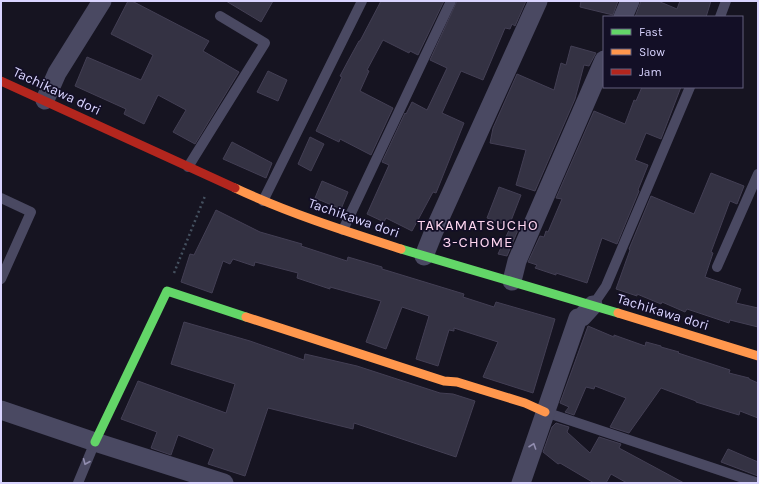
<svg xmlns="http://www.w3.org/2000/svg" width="759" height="484" font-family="Karla,sans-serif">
	<rect width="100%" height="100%" fill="#161421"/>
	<!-- building -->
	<path fill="#343243" stroke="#433f54" d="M 128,1 L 132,1 L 209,41 L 203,51 L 239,72 L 195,144 L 173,132 L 186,110 L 158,95 L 144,124 L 124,114 L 126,109 L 75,86 L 87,57 L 141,80 L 153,55 L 111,34 Z
		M 226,1 L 273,1 L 261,22 Z
		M 381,1 L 444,1 L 418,55 L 410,51 L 409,53 L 383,40 L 367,70 L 369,71 L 360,91 L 393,108 L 371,155 L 340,139 L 339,142 L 316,131 L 342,77 L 340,76 L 348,61 L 359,41 L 360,41 Z
		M 457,1 L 526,1 L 515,26 L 512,24 L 510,29 L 505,28 L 483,80 L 461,71 L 442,113 L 464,123 L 436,193 L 433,192 L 412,231 L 386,218 L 384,222 L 367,214 L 389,165 L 382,162 L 405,113 L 406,114 L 412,102 L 427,110 L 447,68 L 430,60 Z
		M 581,1 L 618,1 L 613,15 L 580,7 Z
		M 641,1 L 658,1 L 677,9 L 680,1 L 711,1 L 706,17 L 635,17 Z
		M 571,46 L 596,53 L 589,66 L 584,65 L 575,99 L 535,191 L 516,185 L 526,150 L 490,143 L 493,128 L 517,74 L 554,90 L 561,63 L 566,65 Z
		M 268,71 L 287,80 L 278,101 L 257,92 Z
		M 642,87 L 681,87 L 661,139 L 646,133 L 635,160 L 648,165 L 638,190 L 639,191 L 617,244 L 602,238 L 587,283 L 556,273 L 556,275 L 535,268 L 537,265 L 528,262 L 540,236 L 544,237 L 546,231 L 548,232 L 562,199 L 556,198 L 594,111 L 625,124 L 634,100 L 636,101 Z
		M 310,137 L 324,144 L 311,171 L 298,164 Z
		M 232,142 L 272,163 L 266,178 L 223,159 Z
		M 711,173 L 744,186 L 737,204 L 730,201 L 711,252 L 713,253 L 705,277 L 741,289 L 736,303 L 758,308 L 758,327 L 730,320 L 729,323 L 687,309 L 685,312 L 662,302 L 661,304 L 637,294 L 637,296 L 616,289 L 630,250 L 629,249 L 651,196 L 694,214 Z
		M 322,181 L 348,192 L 341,209 L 315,198 Z
		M 499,187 L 521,195 L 509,226 L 487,218 Z
		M 216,210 L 260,232 L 302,244 L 301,246 L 347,261 L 348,257 L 382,267 L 382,269 L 464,294 L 463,297 L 494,307 L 496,302 L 555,319 L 533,393 L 483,377 L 498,342 L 454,328 L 454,331 L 449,330 L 438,366 L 416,359 L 429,316 L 402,307 L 386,349 L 366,342 L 381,301 L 330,287 L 330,289 L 297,278 L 298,273 L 255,262 L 254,266 L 233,259 L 230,264 L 223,261 L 212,293 L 181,282 L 190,254 L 194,255 Z
		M 510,228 L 518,230 L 507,256 L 498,254 Z
		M 184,322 L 250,341 L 304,360 L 305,354 L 357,366 L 440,393 L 453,394 L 475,401 L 456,457 L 354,423 L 353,429 L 268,408 L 245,476 L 208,464 L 214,449 L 178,435 L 171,455 L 151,448 L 157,432 L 121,419 L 138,381 L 226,413 L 235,384 L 171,364 Z
		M 588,326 L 614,337 L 614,335 L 645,346 L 646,342 L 661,346 L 661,347 L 679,352 L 678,353 L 730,370 L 729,373 L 749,378 L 749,379 L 758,383 L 758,418 L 740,411 L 739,415 L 719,409 L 696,402 L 696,401 L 661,388 L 629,433 L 610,427 L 626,398 L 595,386 L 594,389 L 586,387 L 574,415 L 565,412 L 569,407 L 560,403 Z
		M 556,423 L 569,427 L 567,432 L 590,453 L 599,437 L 621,444 L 619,448 L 684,483 L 627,483 L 611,474 L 606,483 L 594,483 L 560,463 L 558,464 L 543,452 L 552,427 Z
		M 728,449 L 758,462 L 758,476 L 721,462 Z"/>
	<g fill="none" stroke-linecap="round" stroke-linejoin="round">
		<!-- path -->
		<path stroke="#44505f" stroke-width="2.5" stroke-dasharray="2 3" stroke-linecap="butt" d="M 174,273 L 205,196"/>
		<!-- lane -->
		<path stroke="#4a4962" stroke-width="10" d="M 720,17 L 726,1
			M 188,167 L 265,43 L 220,16
			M 1,198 L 31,212 L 1,279
			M 263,201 L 362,1
			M 343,230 L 451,1
			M 717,267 L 758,174
			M 593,305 L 606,286 L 690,87
			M 545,412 L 758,483
			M 78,483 L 95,442"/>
		<!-- street -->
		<path stroke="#4a4962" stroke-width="19" d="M 623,17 L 630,1
			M 45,100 L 57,73 L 102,1
			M 424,256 L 434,231 L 538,1
			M 512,281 L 517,261 L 604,60
			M 1,410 L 95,442 L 224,483
			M 521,483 L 578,318 L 582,317 L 593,305"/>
		<!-- fast -->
		<path stroke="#63d668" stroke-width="9" d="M 401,249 L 618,313
			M 95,442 L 167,291 L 246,317"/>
		<!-- slow -->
		<path stroke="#ff974d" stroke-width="9" d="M 235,188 C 288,213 345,231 401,249
			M 618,313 L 758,356
			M 246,317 L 444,381 L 457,382 L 525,403 L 545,412"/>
		<!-- jam -->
		<path stroke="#b3261e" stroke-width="9" d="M 1,81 L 235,188"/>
	</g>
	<!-- one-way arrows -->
	<defs><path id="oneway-chevron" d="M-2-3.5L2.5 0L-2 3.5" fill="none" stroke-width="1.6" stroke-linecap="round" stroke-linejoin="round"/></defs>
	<g stroke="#928eb0">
		<use href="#oneway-chevron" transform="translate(533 446) rotate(-71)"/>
		<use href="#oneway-chevron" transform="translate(86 462) rotate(113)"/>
	</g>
	<g text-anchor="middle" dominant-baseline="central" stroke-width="3.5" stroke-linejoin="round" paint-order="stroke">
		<!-- street labels -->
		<g font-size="14" fill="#d9d4ff" stroke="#130f26">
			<text transform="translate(57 91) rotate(25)">Tachikawa dori</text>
			<text transform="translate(354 218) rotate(19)">Tachikawa dori</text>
			<text transform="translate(663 312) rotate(17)">Tachikawa dori</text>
		</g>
		<!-- neighbourhood labels -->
		<g font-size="15" letter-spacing="1" fill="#ffd6f0" stroke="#130f26">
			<text x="478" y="225">TAKAMATSUCHO<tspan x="478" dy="17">3-CHOME</tspan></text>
		</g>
	</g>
	<!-- border -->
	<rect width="759" height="484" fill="none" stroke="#d9d4ff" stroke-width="4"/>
	<!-- legend -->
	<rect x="603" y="16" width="140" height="72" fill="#130f26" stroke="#625e7d"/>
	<rect x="611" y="29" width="20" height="6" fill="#63d668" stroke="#625e7d"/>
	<text x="639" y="36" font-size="12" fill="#d9d4ff">Fast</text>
	<rect x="611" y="49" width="20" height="6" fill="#ff974d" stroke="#625e7d"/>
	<text x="639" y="56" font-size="12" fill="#d9d4ff">Slow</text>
	<rect x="611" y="69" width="20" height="6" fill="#b3261e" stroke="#625e7d"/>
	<text x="639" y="76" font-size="12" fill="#d9d4ff">Jam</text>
</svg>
